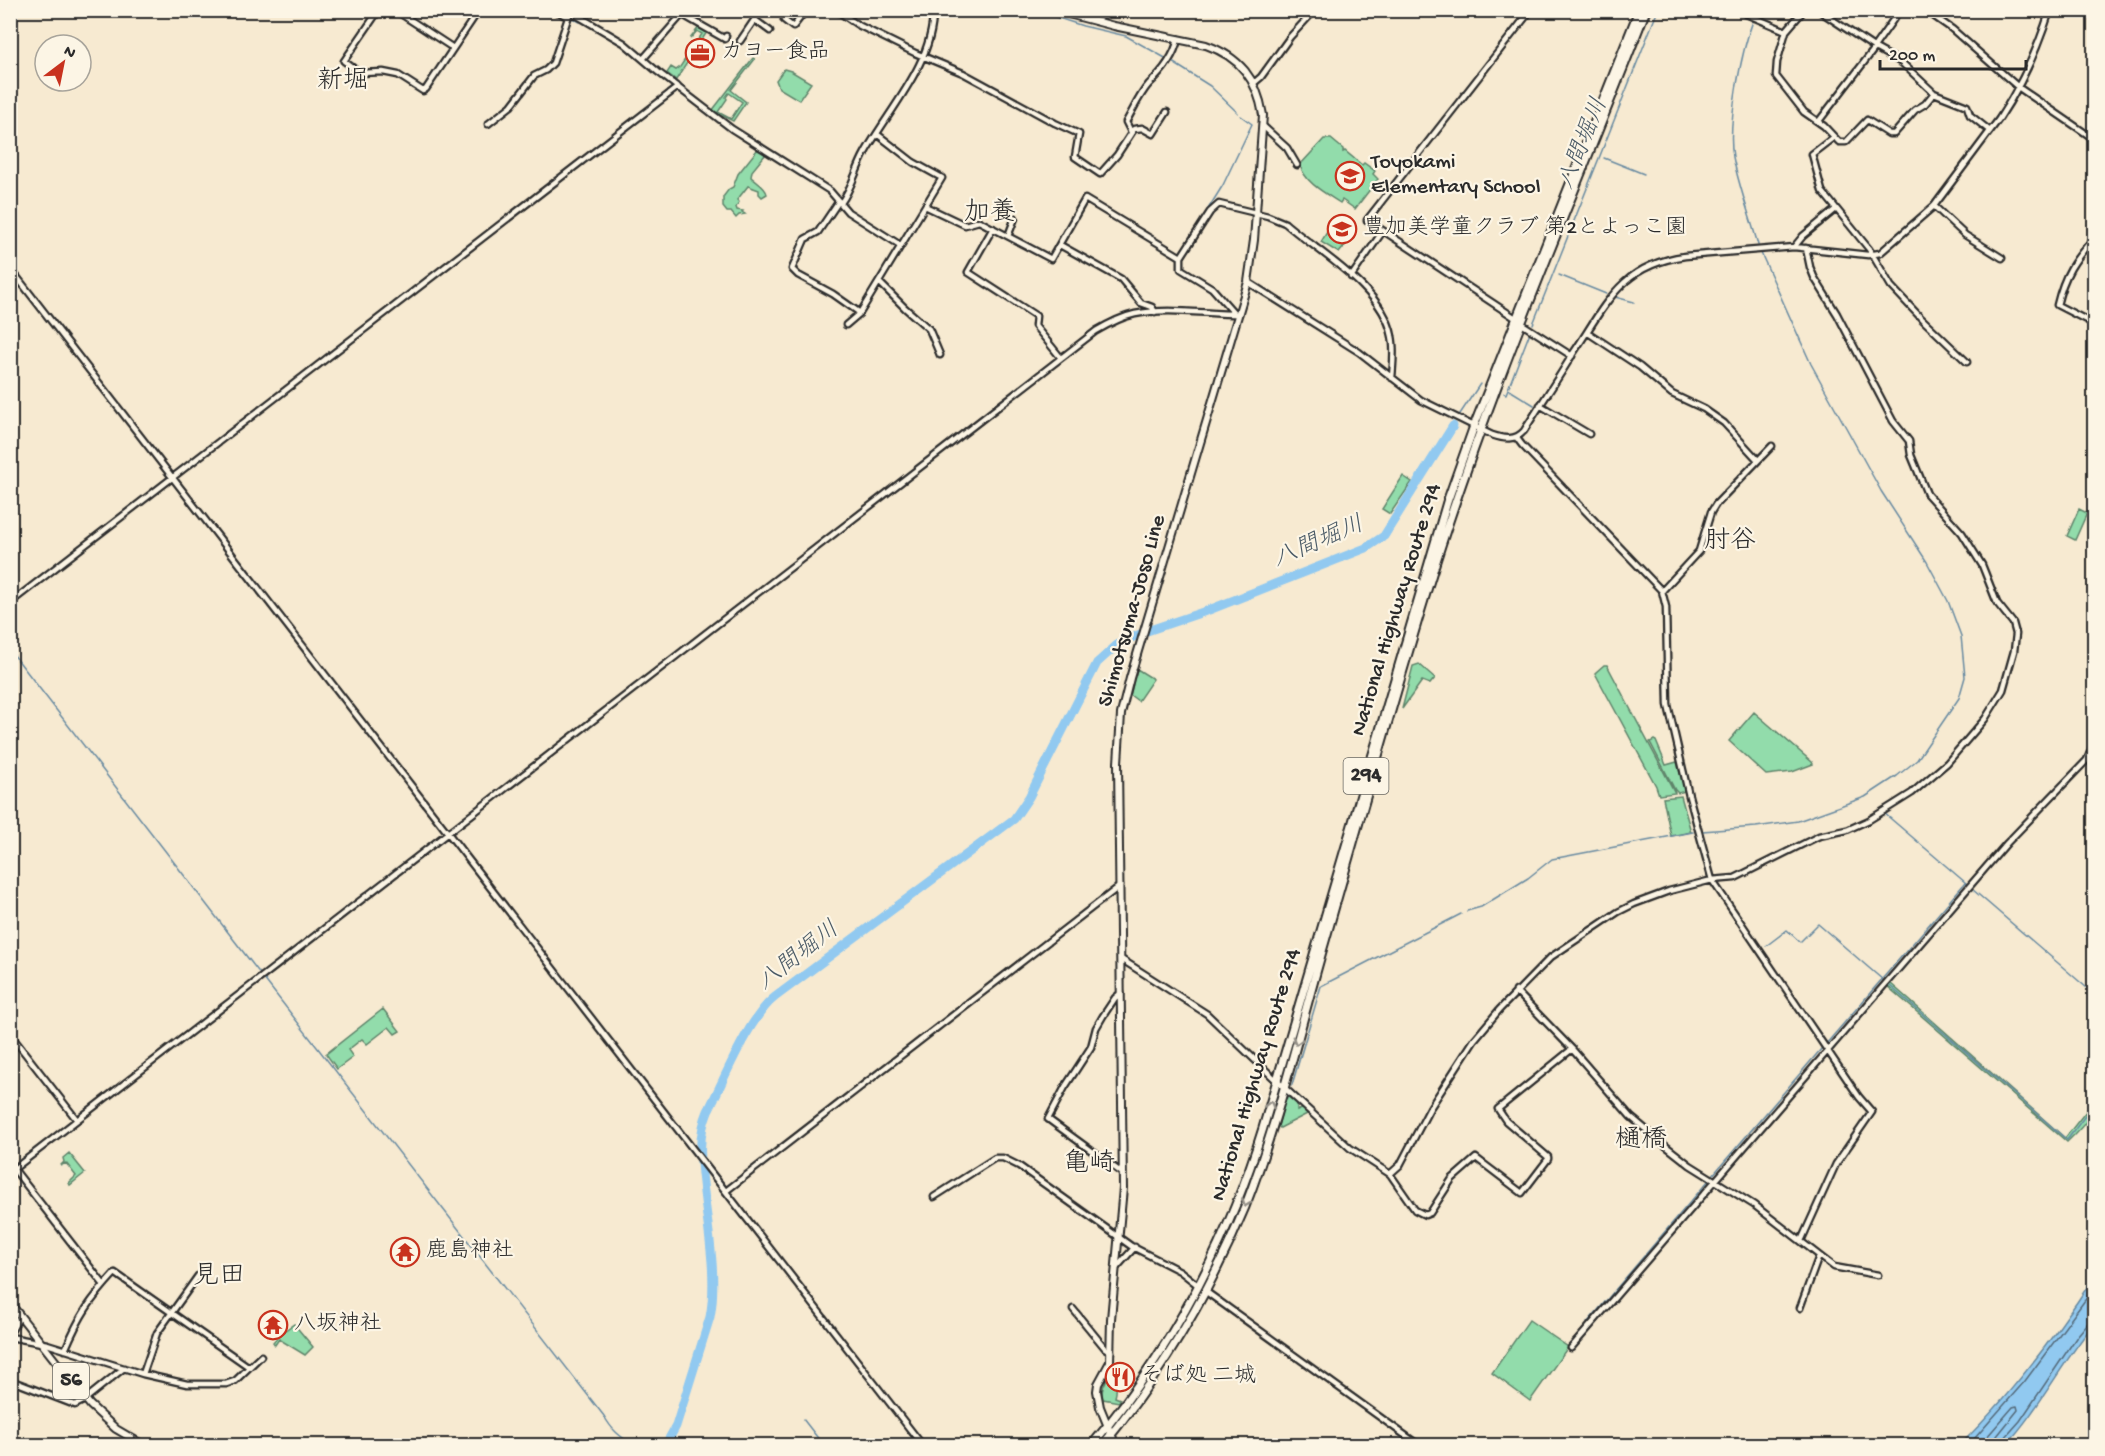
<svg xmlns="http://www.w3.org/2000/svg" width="2105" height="1456" font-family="'Gochi Hand','Klee One',sans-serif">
	<rect width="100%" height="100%" fill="#f7ead1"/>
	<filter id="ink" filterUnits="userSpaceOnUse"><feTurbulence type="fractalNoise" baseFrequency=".0167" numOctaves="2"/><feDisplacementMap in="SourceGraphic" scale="12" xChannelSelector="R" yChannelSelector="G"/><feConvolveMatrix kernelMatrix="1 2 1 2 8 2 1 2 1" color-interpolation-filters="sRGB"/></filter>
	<g filter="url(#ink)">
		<!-- green -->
		<path fill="#92dcab" stroke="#5e846b" stroke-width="1.5" fill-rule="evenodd" d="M 699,27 L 707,32 L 676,80 L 667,73 L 671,67 L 676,70 L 680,67 L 702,34 L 697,31 L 690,39 Z
			M 753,58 L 755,59 L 731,90 L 746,102 L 733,121 L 723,116 L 719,117 L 712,111 ZM 729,93 L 742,102 L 731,119 L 718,112 L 727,99 L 726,97 Z
			M 784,69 L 791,71 L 811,83 L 799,100 L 779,88 L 776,80 Z
			M 1324,139 L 1331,139 L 1343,149 L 1343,152 L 1345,151 L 1362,165 L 1364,163 L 1375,171 L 1373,174 L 1378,179 L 1355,209 L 1342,200 L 1340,203 C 1325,193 1305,183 1300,165 Z
			M 757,150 L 764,152 L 765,155 L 752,171 L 751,177 C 756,182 766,187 767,194 L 762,197 L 759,194 L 759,190 L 748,186 L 737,200 L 739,202 L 736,207 L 737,210 L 743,211 L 742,212 L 745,214 L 739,215 L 736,218 L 731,212 L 727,212 L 723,207 L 723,197 L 729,189 L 733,187 L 738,174 Z
			M 1330,227 L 1338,229 L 1348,235 L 1345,239 L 1348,242 L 1339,253 L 1321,242 Z
			M 1403,476 L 1412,482 L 1390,514 L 1382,509 Z
			M 2079,509 L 2087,513 L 2075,540 L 2067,536 Z
			M 1419,664 L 1435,678 L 1430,684 L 1422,681 L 1402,709 L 1413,666 Z
			M 1604,665 L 1607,665 L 1675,793 L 1659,795 L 1656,786 L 1596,675 L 1595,673 Z
			M 1137,669 L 1153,679 L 1138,701 L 1130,695 Z
			M 1754,712 L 1812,762 L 1813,764 L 1792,772 L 1766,775 L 1729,741 Z
			M 1654,740 L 1656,741 L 1666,765 L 1677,762 L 1685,791 L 1678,793 L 1675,790 L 1650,742 Z
			M 1681,796 L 1691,832 L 1671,836 L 1663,798 Z
			M 1890,983 L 2065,1138 L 2094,1101 C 2095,1116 2077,1132 2067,1142 L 1887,986 Z
			M 383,1009 L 400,1031 L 395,1034 L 389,1027 L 367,1044 L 362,1039 L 348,1050 L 353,1057 L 337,1069 L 326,1054 Z
			M 1288,1097 L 1297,1103 L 1297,1111 L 1304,1108 L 1309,1113 L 1280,1128 L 1278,1126 L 1284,1103 Z
			M 69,1153 L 85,1173 L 70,1185 L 69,1183 L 76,1176 L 66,1163 L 60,1166 L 64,1162 L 63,1158 Z
			M 404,1238 L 417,1256 L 405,1266 L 399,1264 L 390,1252 L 391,1248 Z
			M 1529,1320 L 1568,1347 L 1530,1401 L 1492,1373 Z
			M 294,1324 L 313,1347 L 305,1355 L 279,1339 L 275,1345 L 273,1342 L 281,1333 Z
			M 1114,1363 L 1120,1367 C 1112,1381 1119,1385 1115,1397 L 1120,1399 L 1119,1402 L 1103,1399 C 1099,1385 1111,1377 1114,1363 Z"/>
		<!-- water -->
		<path fill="#91c9f0" stroke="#688aa1" stroke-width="1.5" d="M 2094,1277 L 2094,1324 C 2062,1362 2040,1408 2006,1445 L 1960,1445 C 2011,1395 2055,1336 2094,1277 Z"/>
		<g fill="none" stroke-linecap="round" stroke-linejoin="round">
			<!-- shore -->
			<path stroke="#546a7a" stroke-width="1.5" d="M 1968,1446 L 2025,1381 L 2094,1288
				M 1979,1446 L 2013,1407 L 2017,1406 L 2018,1410 L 1997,1436 L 1994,1446
				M 2002,1446 L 2003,1440 L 2020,1421 L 2078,1335 L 2088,1323 L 2094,1321"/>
			<!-- stream -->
			<path stroke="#688aa1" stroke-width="1.5" d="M 1034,10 L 1083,26 L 1126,36 L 1167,59
				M 1756,16 L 1760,10
				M 570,17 L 580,22
				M 1753,21 C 1741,53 1727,124 1733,157 C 1739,187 1750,216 1758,245
				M 1172,62 L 1210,86 L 1238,113
				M 1441,121 L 1527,10
				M 1604,158 L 1644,174
				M 1180,254 L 1223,185 L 1252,124 L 1241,116
				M 1178,259 L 1179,268
				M 1181,272 L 1205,287 L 1219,299
				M 1559,275 L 1606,294
				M 1615,297 L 1634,302
				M 1533,324 L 1658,10
				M 1228,333 L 1233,319
				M 1508,389 L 1534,405
				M 1504,393 L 1506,394 L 1530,332
				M 1460,414 L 1480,384
				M 10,650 L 261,975
				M 1884,813 L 1966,883
				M 1702,831 L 1756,827 L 1798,821 L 1865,797 L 1897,776 L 1917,760 L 1959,698 L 1965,677 L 1961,636 L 1948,601 L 1927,562 L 1881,491 L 1811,364 L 1761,253
				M 1467,911 L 1481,907 L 1528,878 L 1552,859 L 1693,832
				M 1766,946 L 1787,930 L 1800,942 L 1818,924 L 1883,980
				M 264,979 L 604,1416 C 613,1432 620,1436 634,1446
				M 1890,986 L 2067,1140 L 2094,1104
				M 1826,1044 L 1965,883 L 2094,994
				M 1292,1085 L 1321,986 L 1461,914
				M 1712,1176 L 1822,1048
				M 1587,1323 L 1709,1180
				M 803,1419 L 824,1446"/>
			<!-- river -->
			<path stroke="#91c9f0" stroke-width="9" d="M 1147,631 L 1209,610 L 1366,548 L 1384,536 L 1453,426
				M 665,1446 L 676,1426 L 710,1317 C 718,1276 707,1225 703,1183 C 700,1158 698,1135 708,1111 C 724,1080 749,1017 775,997 L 1014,819 L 1029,797 L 1097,663 L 1118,644 L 1140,634"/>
			<!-- minor casing -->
			<g stroke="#2b2b2b" stroke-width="9">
				<path id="minor" d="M 379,10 L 344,61 L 360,73 L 383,72 L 398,75 L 423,91 L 426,89 L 479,10
					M 395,10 L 453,48
					M 545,10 L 559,12 L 567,17
					M 568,10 L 624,43 L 658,72 L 732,129 L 830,191 L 848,212 L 900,245
					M 789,10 L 784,20 L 793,27 L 806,10
					M 836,10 L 858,25 L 915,53 L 963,73 L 1055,123 L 1079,134 L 1075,157 L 1100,174 L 1117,155 L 1134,129 L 1142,128 L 1153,134 L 1167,112
					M 1737,10 L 1786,31
					M 1804,10 L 1786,31 L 1777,62 L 1776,76 L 1804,112 L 1824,126 L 1839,142 L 1846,142 L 1867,120 L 1889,134 L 1894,134 L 1915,110 L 1925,104 L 1934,93
					M 1818,10 L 1875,48 L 1902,63 L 1934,93 L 1967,106 L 1970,115 L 1990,131
					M 1925,10 L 1952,29 L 2018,87 L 2094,139
					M 683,15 L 725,39 L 726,36
					M 755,20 L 770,31
					M 740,41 L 761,10
					M 1874,47 L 1900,10
					M 643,59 L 686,10
					M 1254,83 L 1261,77 L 1290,37 L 1315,10
					M 1819,121 L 1875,48
					M 488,124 L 511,106 L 534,76 L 546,70 L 553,63 L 570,12
					M 1263,126 L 1287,148 L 1297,165
					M 1131,132 L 1126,122 C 1133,110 1140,94 1149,84 C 1162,72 1174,57 1178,39
					M 1834,137 L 1812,154 L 1822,191 L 1869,249 L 1891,286 L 1922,319 L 1967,362
					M 839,201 L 818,232 L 805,239 L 792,269 L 798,275 L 833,294 L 860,313
					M 841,203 C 852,188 856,169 865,153 C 889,110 934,62 933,10
					M 925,206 L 965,225 L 979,221 L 1051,259 L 1085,199 L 1181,257
					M 1934,206 L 1965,235 L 2002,258
					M 993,228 L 968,272 L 1036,316 L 1035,326 L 1061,358
					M 1008,236 L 1015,218
					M 2094,238 C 2074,260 2064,275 2057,305 L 2094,324
					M 1060,245 L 1121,279 L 1141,303 L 1152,307 L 1155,312
					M 1794,247 L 1803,236 L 1836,209
					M 10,268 L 923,1446
					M 1351,277 L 1383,231
					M 879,282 L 905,308 L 929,329 L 940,355
					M 1248,282 L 1359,352 L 1421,400 L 1492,435 C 1504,439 1515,441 1524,431 C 1540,405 1558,379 1574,352 C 1606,304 1621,265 1685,256 L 1794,247 L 1868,255 L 1880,253 L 1934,206 L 1999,119 C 2021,86 2038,48 2050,10
					M 1235,314 L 1212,288 L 1181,269 L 1181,257 L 1210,212 L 1219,204 L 1268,216 L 1285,223 C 1319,253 1383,288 1392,336 C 1395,350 1393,364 1392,378
					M 1517,319 L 1367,220 L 1531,10
					M 1522,324 L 1572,356
					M 846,325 L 860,313 L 942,178 L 913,162 L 877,134
					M 1587,332 L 1640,367 L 1672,394 L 1704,409 L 1724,423 L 1757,459
					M 1540,405 L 1589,434
					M 1516,437 L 1522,445 L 1662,591 L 1666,607 L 1668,705 L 1689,796 L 1712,880 L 1859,1097 L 1872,1112 L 1836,1164 L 1801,1241
					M 1662,591 L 1699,551 L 1711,512 L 1716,504 L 1772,446
					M 10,603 L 678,87
					M 1121,959 L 1207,1014 L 1277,1081 L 1350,1148 L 1390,1174 L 1400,1165 L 1430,1108 L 1474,1040 L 1500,1009 L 1551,957 L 1618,912 L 1634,904 L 1669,891 L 1712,880 L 1735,878 L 1819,836 L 1847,830 L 1869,820 L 1912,793 L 1947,763 L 1985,719 L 2003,690 L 2014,651 L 2016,634 L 2013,623 L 1997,603 L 1982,565 L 1962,533 L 1927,494 L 1911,455 L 1909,441 L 1893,421 L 1837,314 L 1814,277 L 1810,267 L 1806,248
					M 1516,991 L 1572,1049 L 1631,1117 L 1662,1143 L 1690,1165 L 1754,1205 L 1834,1267 L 1878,1275
					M 1121,993 L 1115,998 L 1103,1016 L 1096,1028 L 1091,1047 L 1065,1087 L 1048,1119 L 1122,1173
					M 10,1034 L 77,1120
					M 10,1164 L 104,1285
					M 10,1172 L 1096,331 C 1108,324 1121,317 1135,314 C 1168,307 1205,314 1239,314
					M 1390,1174 L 1415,1210 L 1425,1215 L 1430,1213 L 1452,1179 L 1476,1158 L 1522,1193 L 1548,1159 L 1548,1157 L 1506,1121 L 1498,1109 L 1572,1049
					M 726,1191 L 1120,886
					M 934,1197 L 995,1158 L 1003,1158 L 1019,1166 L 1131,1246 L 1180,1271 L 1199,1286
					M 1117,1267 L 1135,1247
					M 1205,1291 L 1420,1446
					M 1800,1308 L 1819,1256
					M 1073,1309 L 1105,1348 L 1111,1352
					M 10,1333 L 20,1316
					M 10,1337 L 47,1344 L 143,1374 L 187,1384 L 226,1384 L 235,1381 L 261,1356
					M 1571,1348 L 2007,843 L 2087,760 L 2094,743
					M 65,1350 C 80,1315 90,1300 115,1273 L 249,1367
					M 143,1374 L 157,1333 L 198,1276
					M 10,1380 L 75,1405 L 83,1401 L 124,1368"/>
			</g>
			<!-- major casing -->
			<g stroke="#2b2b2b" stroke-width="10">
				<path id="major" d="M 1053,10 L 1114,26 L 1206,45 C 1240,57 1257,79 1263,115 L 1254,240 L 1248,282 L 1130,678 L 1121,714 L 1118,763 L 1123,1188 L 1111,1319 L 1110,1362 L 1098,1384 L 1097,1391 L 1100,1407 L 1116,1446
					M 10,1303 L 90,1405 L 116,1429 L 145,1446"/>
			</g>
			<!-- highway casing -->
			<g stroke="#2b2b2b" stroke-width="11">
				<path id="highway" d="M 1091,1446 C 1170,1352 1227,1245 1263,1128 L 1447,502 L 1474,426 L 1639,10
					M 1102,1446 C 1161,1374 1210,1292 1245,1207 C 1277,1125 1297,1039 1321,955 C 1356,833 1390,711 1427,590 C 1487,393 1571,203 1646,10"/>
			</g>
			<!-- minor -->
			<use href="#minor" stroke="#fcf5e5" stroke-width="4.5"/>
			<!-- major -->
			<use href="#major" stroke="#fcf5e5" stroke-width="6"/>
			<!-- highway -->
			<use href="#highway" stroke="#fcf5e5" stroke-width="7"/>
		</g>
		<!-- one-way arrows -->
		<defs><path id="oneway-chevron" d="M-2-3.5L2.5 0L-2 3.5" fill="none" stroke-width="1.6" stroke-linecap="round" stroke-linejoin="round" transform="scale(1.5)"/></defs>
		<g stroke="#949088">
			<use href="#oneway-chevron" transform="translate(1297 1041) rotate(106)"/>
			<use href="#oneway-chevron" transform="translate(1270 1105) rotate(-74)"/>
			<use href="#oneway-chevron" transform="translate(1246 1203) rotate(111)"/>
		</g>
	</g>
	<!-- icons -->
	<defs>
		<g id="office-ring" transform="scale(1.5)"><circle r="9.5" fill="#fcf5e5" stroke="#c8321e" stroke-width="1.5"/><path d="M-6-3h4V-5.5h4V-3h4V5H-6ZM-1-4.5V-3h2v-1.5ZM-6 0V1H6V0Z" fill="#c8321e"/></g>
		<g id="school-ring" transform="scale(1.5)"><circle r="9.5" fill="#fcf5e5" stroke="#c8321e" stroke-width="1.5"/><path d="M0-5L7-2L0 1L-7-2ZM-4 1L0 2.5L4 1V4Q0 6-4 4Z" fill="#c8321e"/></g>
		<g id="temple-ring" transform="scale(1.5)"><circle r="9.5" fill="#fcf5e5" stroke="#c8321e" stroke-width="1.5"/><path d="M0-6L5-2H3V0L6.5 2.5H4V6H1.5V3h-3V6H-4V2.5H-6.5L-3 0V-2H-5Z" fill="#c8321e"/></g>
		<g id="restaurant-ring" transform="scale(1.5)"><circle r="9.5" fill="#fcf5e5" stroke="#c8321e" stroke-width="1.5"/><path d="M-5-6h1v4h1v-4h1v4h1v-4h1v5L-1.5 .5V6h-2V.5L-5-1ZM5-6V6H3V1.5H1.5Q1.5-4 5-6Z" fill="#c8321e"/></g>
	</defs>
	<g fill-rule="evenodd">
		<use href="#office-ring" x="700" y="53"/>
		<use href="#school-ring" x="1350" y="176"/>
		<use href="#school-ring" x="1342" y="229"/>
		<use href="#temple-ring" x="405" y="1252"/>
		<use href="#temple-ring" x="273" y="1325"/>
		<use href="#restaurant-ring" x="1120" y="1377"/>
	</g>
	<g text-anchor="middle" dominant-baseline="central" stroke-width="4.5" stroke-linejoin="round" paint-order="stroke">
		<!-- shield labels -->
		<g fill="#fcf5e5" stroke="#6a6863" stroke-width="1.5">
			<rect x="1343.5" y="758" width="45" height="36" rx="4.5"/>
			<rect x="53" y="1363" width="36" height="36" rx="4.5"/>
		</g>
		<g font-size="21" font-weight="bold" fill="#2b2b2b">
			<text x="1366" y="776">294</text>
			<text x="71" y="1381">56</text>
		</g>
		<!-- poi labels -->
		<g font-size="22" fill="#2b2b2b" stroke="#fcf5e5" text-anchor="start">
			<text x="721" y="53">カヨー食品</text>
			<text x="1371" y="163">Toyokami<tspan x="1371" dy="25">Elementary School</tspan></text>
			<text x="1363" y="229">豊加美学童クラブ 第2とよっこ園</text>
			<text x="426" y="1252">鹿島神社</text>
			<text x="294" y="1325">八坂神社</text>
			<text x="1141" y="1377">そば処 二城</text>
		</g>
		<!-- street labels -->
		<g font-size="22" fill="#2b2b2b" stroke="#fcf5e5">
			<text transform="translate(1397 610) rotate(-73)">National Highway Route 294</text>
			<text transform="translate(1133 611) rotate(-74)">Shimotsuma-Joso Line</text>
			<text transform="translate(1257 1075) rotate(-73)">National Highway Route 294</text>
		</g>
		<!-- water labels -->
		<g font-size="24" font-style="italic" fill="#4a5a66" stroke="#fcf5e5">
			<text transform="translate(1584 144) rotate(-68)">八間堀川</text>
			<text transform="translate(1319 543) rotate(-23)">八間堀川</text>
			<text transform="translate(799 957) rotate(-38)">八間堀川</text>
		</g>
		<!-- quarter labels -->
		<g font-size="26" fill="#2b2b2b" stroke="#fcf5e5">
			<text x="343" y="82">新堀</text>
			<text x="990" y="214">加養</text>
			<text x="1730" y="542">肘谷</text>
			<text x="1641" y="1141">樋橋</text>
			<text x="1089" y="1165">亀崎</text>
			<text x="219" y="1277">見田</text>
		</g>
	</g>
	<!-- margin -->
	<rect width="2105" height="1456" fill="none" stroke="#fcf5e5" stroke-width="36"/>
	<rect x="18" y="18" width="2069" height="1420" fill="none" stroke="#2b2b2b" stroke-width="2" filter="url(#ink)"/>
	<!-- north arrow -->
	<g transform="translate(63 63) rotate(32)"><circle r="28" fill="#fcf5e5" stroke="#a8a49b" stroke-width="1.5"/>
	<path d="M0-4.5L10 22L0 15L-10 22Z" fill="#c8321e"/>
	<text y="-9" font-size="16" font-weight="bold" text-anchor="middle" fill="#2b2b2b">N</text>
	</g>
	<!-- scale -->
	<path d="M1880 60v9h146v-9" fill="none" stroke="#2b2b2b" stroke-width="3"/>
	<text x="1889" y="60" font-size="18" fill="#2b2b2b" stroke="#fcf5e5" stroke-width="4.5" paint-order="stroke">200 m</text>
</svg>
